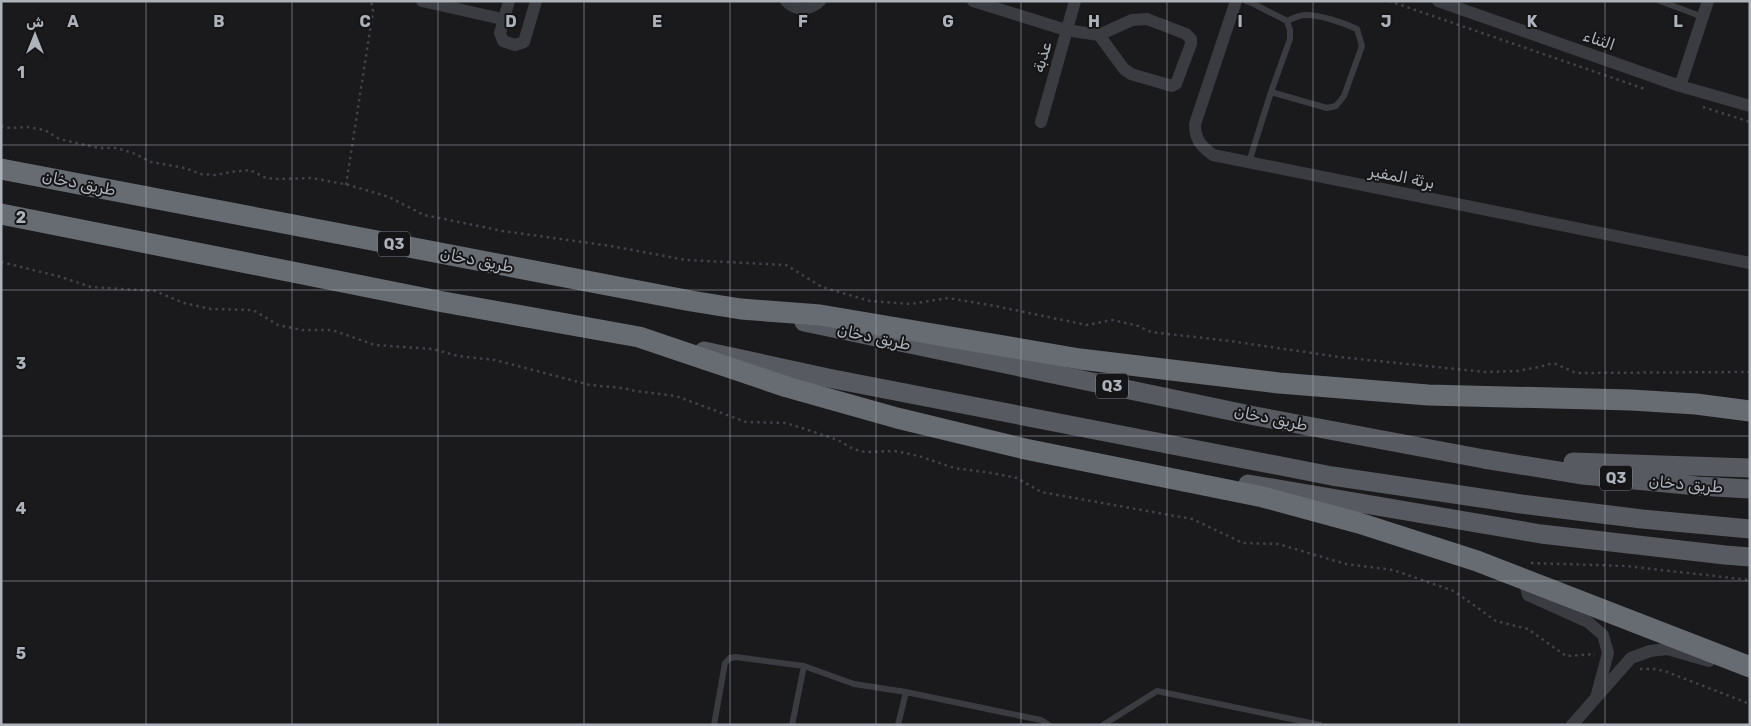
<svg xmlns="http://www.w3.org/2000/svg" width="1751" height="726" font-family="Rubik,Cairo,sans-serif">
	<rect width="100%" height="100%" fill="#1a1a1c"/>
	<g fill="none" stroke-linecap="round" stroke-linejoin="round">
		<!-- path -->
		<path stroke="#414348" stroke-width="2.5" stroke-dasharray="2.5 4" stroke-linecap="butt" d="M 1389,1 L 1645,89
			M 1703,107 L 1750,122
			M 1,126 L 10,128 L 27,127 L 45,130 L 59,139 L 99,148 L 117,148 L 133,153 L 151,162 L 185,168 L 200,174 L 215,175 L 231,172 L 250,170 L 266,178 L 278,179 L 312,178 L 349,185 L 389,197 L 424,215 L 503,231 L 611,246 L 686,260 L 786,265 L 822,287 L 870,301 L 911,304 L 948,298 L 995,306 L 1087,325 L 1113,320 L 1138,326 L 1151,332 L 1230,341 L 1339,357 L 1485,372 L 1517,371 L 1539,367 L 1550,364 L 1556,364 L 1576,373 L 1750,372
			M 346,185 L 373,11 L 371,1
			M 1,262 L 61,277 L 91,287 L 155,291 L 184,303 L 211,309 L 253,310 L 278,325 L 302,330 L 332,330 L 375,345 L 433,349 L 458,356 L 495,360 L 590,385 L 623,388 L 635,391 L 676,396 L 746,422 L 786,423 L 811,431 L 838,440 L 853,449 L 865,452 L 895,451 L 919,456 L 954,468 L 992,473 L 1017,478 L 1041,492 L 1192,519 L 1243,543 L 1278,544 L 1346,564 L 1393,570 L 1454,591 L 1496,621 L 1528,629 L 1566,656 L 1595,654
			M 1531,563 L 1626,566 L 1750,580
			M 1640,669 L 1656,669 L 1667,672 L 1750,704"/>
		<!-- lane -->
		<path stroke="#3b3c41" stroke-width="6" d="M 1246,1 L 1254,4 L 1287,21 L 1290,30 L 1290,39 L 1271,92 L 1249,162
			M 1660,1 L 1703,17
			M 1271,92 L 1327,108 L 1336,106 L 1344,96 L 1362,46 L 1357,29 C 1344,23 1321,15 1306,15 C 1299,15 1293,18 1287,21
			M 714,725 L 725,663 L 730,658 L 736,657 L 804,666 L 854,684 L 906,692 L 997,711 L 1041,720 L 1049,725
			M 792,725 L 804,666
			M 898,725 L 906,692
			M 1103,725 L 1157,691 L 1320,725"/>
		<!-- street -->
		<path stroke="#3b3c41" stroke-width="12" d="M 422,1 L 502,19
			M 509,1 L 500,33 L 503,41 L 515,45 L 524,42 L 536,1
			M 786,1 C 796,11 809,11 820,1
			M 973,1 L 1066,30 L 1099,35 L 1132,20 L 1147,19 L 1186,34 L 1191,39 L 1191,44 L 1176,84 L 1172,86 L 1131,74 L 1124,69 L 1099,35
			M 1236,1 L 1195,124 C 1195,140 1201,146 1213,155 L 1750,263
			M 1438,1 L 1680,86 L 1750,106
			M 1680,86 L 1708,1
			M 1041,122 L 1075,1
			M 1524,579 L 1528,595 L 1588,622 L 1603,635 L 1608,653 L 1597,694
			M 1572,725 L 1631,658 L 1650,651 L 1667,649 L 1709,661"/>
		<!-- primary -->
		<path stroke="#575a60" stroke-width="19" d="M 804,322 L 1255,416 L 1484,459 L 1583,475 L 1697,486 L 1750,489
			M 704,351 L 828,378 L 1332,476 L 1521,504 L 1642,519 L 1750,529
			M 1573,462 L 1750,468
			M 1248,484 L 1541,534 L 1725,555 L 1750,557"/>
		<!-- highway -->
		<path stroke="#676b72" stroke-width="21" d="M 1,169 L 691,301 L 741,309 L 820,315 L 1080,359 L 1279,383 L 1428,395 L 1631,400 L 1696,404 L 1750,411
			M 1,214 L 438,301 L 639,337 L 787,387 L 897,418 L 1025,449 L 1263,497 L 1359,523 L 1477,561 L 1750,667"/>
	</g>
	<!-- grid -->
	<path fill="none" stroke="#adb2bb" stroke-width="1" stroke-opacity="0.55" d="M 146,1 L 146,725M 292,1 L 292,725M 438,1 L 438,725M 584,1 L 584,725M 730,1 L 730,725M 876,1 L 876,725M 1021,1 L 1021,725M 1167,1 L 1167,725M 1313,1 L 1313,725M 1459,1 L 1459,725M 1605,1 L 1605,725M 1,145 L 1750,145M 1,290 L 1750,290M 1,436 L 1750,436M 1,581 L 1750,581"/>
	<g text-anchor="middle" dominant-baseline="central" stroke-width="4" stroke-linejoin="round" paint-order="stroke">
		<!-- shield labels -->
		<g fill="#151517" stroke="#7f838a" stroke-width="1">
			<rect x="378" y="231.5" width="32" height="25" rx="4"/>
			<rect x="1096" y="373.5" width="32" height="25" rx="4"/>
			<rect x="1600" y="465.5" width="32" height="25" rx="4"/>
		</g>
		<g font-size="15" font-weight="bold" fill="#adb2bb">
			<text x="394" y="244">Q3</text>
			<text x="1112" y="386">Q3</text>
			<text x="1616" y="478">Q3</text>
		</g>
		<!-- street labels -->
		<g font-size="16" fill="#adb2bb" stroke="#151517">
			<text transform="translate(1599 40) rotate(19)">الثناء</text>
			<text transform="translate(1042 57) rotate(-74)">عذبة</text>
			<text transform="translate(1402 177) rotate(11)">برثة المفير</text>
			<text transform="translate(79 183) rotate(11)">طريق دخان</text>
			<text transform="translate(477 260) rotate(11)">طريق دخان</text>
			<text transform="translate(874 337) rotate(12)">طريق دخان</text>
			<text transform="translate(1271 418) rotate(11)">طريق دخان</text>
			<text transform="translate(1686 484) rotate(5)">طريق دخان</text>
		</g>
	</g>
	<g font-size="16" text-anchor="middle" font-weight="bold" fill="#adb2bb" stroke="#151517" stroke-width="4" stroke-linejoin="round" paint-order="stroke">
		<text x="73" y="27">A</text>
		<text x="219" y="27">B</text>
		<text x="365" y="27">C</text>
		<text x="511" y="27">D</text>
		<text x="657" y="27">E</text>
		<text x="803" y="27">F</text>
		<text x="948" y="27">G</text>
		<text x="1094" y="27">H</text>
		<text x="1240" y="27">I</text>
		<text x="1386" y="27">J</text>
		<text x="1532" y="27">K</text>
		<text x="1678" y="27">L</text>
		<text x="21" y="78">1</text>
		<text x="21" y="223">2</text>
		<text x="21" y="369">3</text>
		<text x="21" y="514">4</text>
		<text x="21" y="659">5</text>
	</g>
	<!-- border -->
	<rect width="1751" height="726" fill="none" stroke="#adb2bb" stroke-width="5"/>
	<!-- north arrow -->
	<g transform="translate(35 35)" stroke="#151517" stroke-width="4" paint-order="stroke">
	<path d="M0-4L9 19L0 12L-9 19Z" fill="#adb2bb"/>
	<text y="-8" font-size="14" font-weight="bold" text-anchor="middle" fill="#adb2bb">ش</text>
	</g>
</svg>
